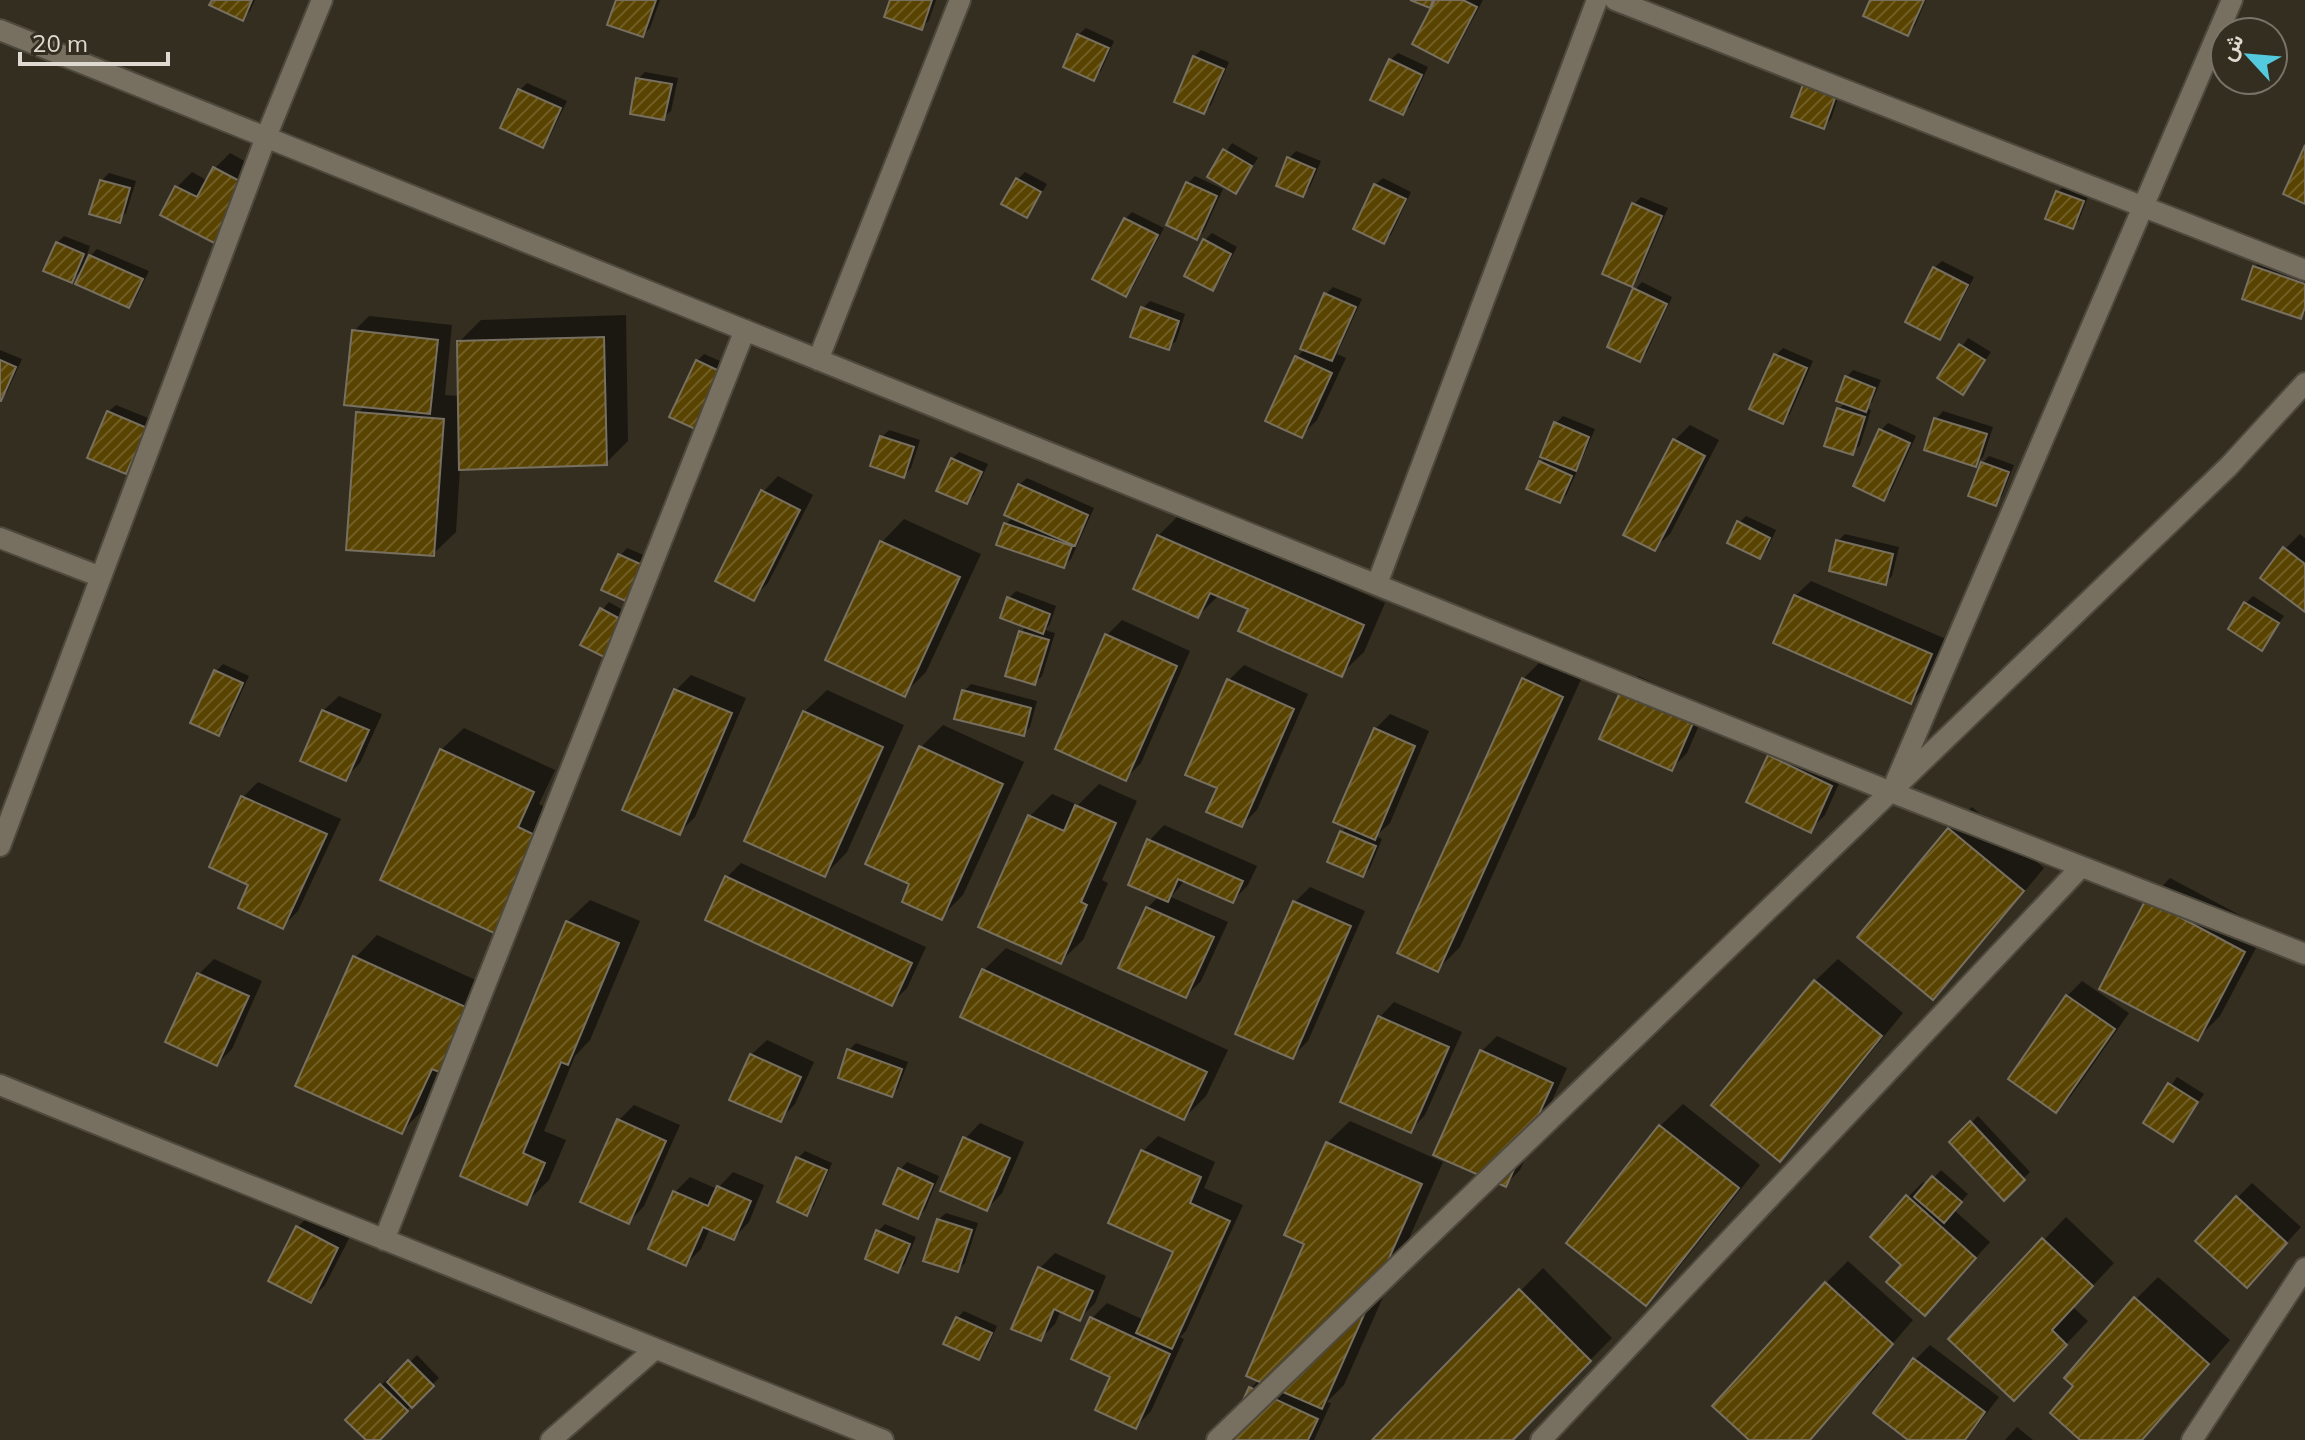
<svg xmlns="http://www.w3.org/2000/svg" width="2305" height="1440" font-family="Mulish,Vazirmatn,sans-serif">
	<defs>
		<pattern id="building-hatch" width="6" height="6" patternUnits="userSpaceOnUse" patternTransform="scale(2)"><rect width="6" height="6" fill="#594301"/><path d="M-1 1l2-2M0 6l6-6M5 7l2-2" fill="none" stroke="#705e25"/></pattern>
	</defs>
	<rect width="100%" height="100%" fill="#342e20"/>
	<!-- shadow -->
	<path fill="#0007" d="M 214,0 L 255,0 L 250,11 L 243,18 Z
		M 618,0 L 660,0 L 650,28 L 643,35 Z
		M 892,0 L 936,0 L 929,20 L 922,28 Z
		M 1415,0 L 1483,0 L 1455,53 L 1448,60 L 1433,7 Z
		M 1872,0 L 1926,0 L 1915,26 L 1908,34 Z
		M 1086,28 L 1114,41 L 1101,71 L 1094,78 L 1078,35 Z
		M 1201,50 L 1229,62 L 1211,105 L 1204,112 L 1194,57 Z
		M 1398,53 L 1428,67 L 1410,106 L 1403,113 L 1390,60 Z
		M 645,72 L 678,78 L 671,111 L 663,118 L 638,79 Z
		M 527,83 L 567,101 L 549,138 L 542,146 L 503,127 L 520,90 Z
		M 1843,83 L 1831,119 L 1824,126 L 1794,116 Z
		M 1232,143 L 1258,158 L 1236,191 L 1210,176 Z
		M 1296,151 L 1321,161 L 1310,187 L 1303,194 L 1278,185 L 1289,158 Z
		M 230,153 L 261,170 L 231,227 L 177,187 L 192,172 L 208,181 L 215,168 Z
		M 1025,172 L 1047,184 L 1033,208 L 1026,215 L 1018,179 Z
		M 109,173 L 136,181 L 126,213 L 119,220 L 101,181 Z
		M 1195,176 L 1223,189 L 1204,231 L 1197,238 L 1188,183 Z
		M 1383,178 L 1411,192 L 1391,235 L 1384,242 L 1375,185 Z
		M 2065,185 L 2089,194 L 2079,220 L 2072,227 L 2058,192 Z
		M 1641,197 L 1668,208 L 1638,278 L 1631,285 L 1634,204 Z
		M 1132,212 L 1164,228 L 1133,287 L 1126,295 L 1125,219 Z
		M 1212,233 L 1237,247 L 1219,281 L 1212,288 L 1204,241 Z
		M 64,236 L 90,246 L 84,263 L 97,249 L 149,271 L 136,298 L 129,306 L 84,268 L 72,280 L 57,243 Z
		M 2262,260 L 2305,275 L 2305,312 L 2300,317 L 2255,267 Z
		M 1942,261 L 1974,277 L 1947,330 L 1940,337 L 1934,268 Z
		M 1642,282 L 1672,297 L 1647,352 L 1640,360 L 1635,290 Z
		M 1333,287 L 1362,299 L 1337,354 L 1346,358 L 1317,420 L 1302,435 L 1297,357 L 1305,349 L 1326,294 Z
		M 1150,301 L 1185,314 L 1176,341 L 1168,348 L 1143,308 Z
		M 626,315 L 628,441 L 606,463 L 460,468 L 456,532 L 433,554 L 358,413 L 365,406 L 354,331 L 369,316 L 452,325 L 445,395 L 460,396 L 459,342 L 481,320 Z
		M 1968,338 L 1991,352 L 1963,392 L 1940,377 Z
		M 1783,348 L 1813,361 L 1790,414 L 1783,421 L 1776,355 Z
		M 0,350 L 22,359 L 7,392 L 0,399 Z
		M 704,354 L 738,369 L 706,432 L 697,361 Z
		M 1853,370 L 1881,380 L 1872,402 L 1866,408 L 1871,410 L 1860,445 L 1852,453 L 1839,409 L 1846,402 L 1846,378 Z
		M 116,405 L 153,420 L 133,465 L 126,472 L 108,412 Z
		M 1943,411 L 1993,427 L 1983,457 L 1976,464 L 1926,449 L 1936,419 Z
		M 1563,416 L 1595,429 L 1567,494 L 1560,501 L 1540,463 L 1546,457 L 1556,423 Z
		M 1888,423 L 1916,436 L 1891,491 L 1884,499 L 1881,430 Z
		M 1690,425 L 1719,440 L 1670,534 L 1654,549 L 1675,440 Z
		M 889,430 L 920,440 L 911,468 L 904,476 L 882,437 Z
		M 959,452 L 988,464 L 974,495 L 967,502 L 952,459 Z
		M 1989,456 L 2014,465 L 2002,496 L 1995,503 L 1982,463 Z
		M 778,476 L 813,495 L 768,583 L 753,598 L 763,492 Z
		M 1027,478 L 1094,508 L 1071,559 L 1064,566 L 1006,524 L 1013,517 L 1019,485 Z
		M 1181,513 L 1385,603 L 1364,652 L 1341,674 L 1250,608 L 1219,595 L 1198,616 L 1158,536 Z
		M 1746,516 L 1776,530 L 1767,549 L 1760,556 L 1739,523 Z
		M 904,519 L 981,554 L 926,672 L 904,694 L 827,659 L 882,542 Z
		M 1845,534 L 1899,547 L 1892,576 L 1885,583 L 1838,541 Z
		M 2300,534 L 2305,538 L 2305,609 L 2285,549 Z
		M 627,548 L 653,559 L 637,594 L 620,556 Z
		M 1811,581 L 1946,639 L 1926,687 L 1910,702 L 1795,596 Z
		M 1016,591 L 1056,606 L 1050,624 L 1045,630 L 1055,633 L 1042,676 L 1034,683 L 1021,632 L 1027,626 L 1009,598 Z
		M 2253,596 L 2284,616 L 2261,648 L 2246,603 Z
		M 609,602 L 628,613 L 603,654 L 602,610 Z
		M 1122,620 L 1190,651 L 1141,763 L 1126,778 L 1107,635 Z
		M 1545,657 L 1583,675 L 1460,947 L 1437,970 L 1523,679 Z
		M 223,664 L 249,676 L 226,726 L 219,733 L 216,671 Z
		M 1244,665 L 1308,694 L 1257,810 L 1242,825 L 1220,787 L 1229,680 Z
		M 691,675 L 746,698 L 695,817 L 679,833 L 625,809 L 676,690 Z
		M 1638,676 L 1707,707 L 1687,753 L 1672,768 L 1623,691 Z
		M 971,684 L 1037,701 L 1030,727 L 1023,734 L 964,691 Z
		M 827,690 L 904,725 L 847,852 L 825,875 L 804,712 Z
		M 339,696 L 382,714 L 360,763 L 345,778 L 323,711 Z
		M 1390,714 L 1429,731 L 1390,823 L 1376,836 L 1382,839 L 1370,868 L 1363,875 L 1342,832 L 1347,826 L 1375,729 Z
		M 943,725 L 1024,762 L 963,895 L 941,917 L 921,747 Z
		M 464,728 L 555,770 L 539,804 L 562,815 L 518,909 L 441,750 Z
		M 1784,741 L 1845,770 L 1825,815 L 1810,830 L 1769,756 Z
		M 258,782 L 341,819 L 298,911 L 283,926 L 251,884 L 243,797 Z
		M 1099,784 L 1137,801 L 1102,880 L 1108,883 L 1083,940 L 1060,962 L 981,926 L 1030,816 L 1052,794 L 1078,805 Z
		M 1972,807 L 2044,868 L 1955,975 L 1933,997 L 1950,829 Z
		M 1164,825 L 1257,866 L 1248,885 L 1233,901 L 1185,880 L 1171,897 L 1228,922 L 1201,981 L 1186,996 L 1147,908 L 1159,896 L 1149,841 Z
		M 741,863 L 926,947 L 907,988 L 892,1003 L 726,878 Z
		M 2170,878 L 2266,929 L 2220,1016 L 2198,1038 L 2148,901 Z
		M 1310,887 L 1365,911 L 1308,1041 L 1293,1056 L 1295,902 Z
		M 590,900 L 640,921 L 590,1040 L 575,1056 L 544,1131 L 566,1140 L 549,1180 L 527,1202 L 463,1175 L 567,922 Z
		M 377,935 L 491,987 L 442,1070 L 424,1109 L 402,1131 L 355,958 Z
		M 1006,948 L 1228,1050 L 1206,1096 L 1184,1118 L 984,970 Z
		M 214,959 L 262,981 L 232,1049 L 217,1064 L 199,974 Z
		M 1838,959 L 1903,1013 L 1802,1137 L 1780,1159 L 1713,1105 L 1815,981 Z
		M 2082,981 L 2129,1013 L 2071,1096 L 2056,1111 L 2067,996 Z
		M 1394,1002 L 1462,1032 L 1425,1115 L 1410,1131 L 1379,1018 Z
		M 1497,1036 L 1567,1068 L 1520,1170 L 1505,1185 L 1482,1051 Z
		M 767,1040 L 814,1062 L 795,1104 L 780,1120 L 751,1055 Z
		M 856,1043 L 908,1062 L 898,1088 L 891,1095 L 849,1050 Z
		M 2177,1077 L 2204,1094 L 2173,1139 L 2146,1122 Z
		M 1683,1104 L 1760,1165 L 1668,1281 L 1645,1303 L 1660,1126 Z
		M 634,1105 L 680,1125 L 644,1206 L 629,1222 L 619,1120 Z
		M 1978,1116 L 2030,1172 L 2004,1198 L 1952,1142 Z
		M 1350,1121 L 1443,1162 L 1344,1385 L 1327,1402 L 1331,1403 L 1314,1440 L 1227,1440 L 1251,1388 L 1259,1380 L 1307,1243 L 1327,1143 Z
		M 980,1123 L 1024,1142 L 1002,1193 L 987,1209 L 965,1139 Z
		M 1158,1136 L 1215,1162 L 1204,1188 L 1243,1205 L 1186,1331 L 1180,1337 L 1184,1339 L 1151,1411 L 1136,1427 L 1113,1376 L 1092,1318 L 1107,1303 L 1144,1320 L 1176,1251 L 1110,1222 L 1143,1151 Z
		M 805,1151 L 832,1163 L 814,1206 L 807,1213 L 798,1158 Z
		M 907,1162 L 939,1176 L 925,1210 L 918,1217 L 900,1170 Z
		M 1941,1170 L 1968,1194 L 1954,1210 L 1990,1242 L 1940,1298 L 1904,1264 L 1908,1197 L 1923,1182 L 1927,1185 Z
		M 733,1172 L 764,1185 L 749,1222 L 734,1238 L 710,1228 L 701,1249 L 686,1264 L 651,1248 L 675,1192 L 690,1177 L 717,1189 Z
		M 2252,1183 L 2301,1227 L 2262,1270 L 2237,1198 Z
		M 312,1212 L 352,1233 L 325,1285 L 310,1300 L 297,1228 Z
		M 946,1213 L 978,1223 L 965,1263 L 958,1270 L 938,1220 Z
		M 2066,1217 L 2114,1263 L 2073,1307 L 2088,1321 L 2036,1376 L 2044,1240 Z
		M 885,1224 L 916,1237 L 905,1264 L 898,1271 L 878,1231 Z
		M 1055,1253 L 1106,1276 L 1095,1303 L 1080,1318 L 1061,1310 L 1055,1324 L 1040,1339 L 1040,1268 Z
		M 1848,1261 L 1913,1320 L 1877,1362 L 1879,1364 L 1809,1440 L 1752,1440 L 1826,1283 Z
		M 1543,1268 L 1612,1338 L 1511,1440 L 1374,1440 Z
		M 2158,1277 L 2230,1340 L 2143,1440 L 2083,1440 L 2076,1386 L 2136,1299 Z
		M 964,1311 L 997,1326 L 986,1351 L 979,1358 L 957,1318 Z
		M 1930,1345 L 1999,1397 L 1966,1440 L 1912,1440 L 1915,1360 Z
		M 417,1355 L 439,1378 L 377,1440 L 369,1440 L 348,1420 L 388,1378 L 391,1381 Z
		M 2017,1427 L 2033,1440 L 2005,1440 Z"/>
	<!-- building -->
	<path fill="url(#building-hatch)" stroke="#777060" stroke-width="2" d="M 212,0 L 252,0 L 243,21 L 209,5 Z
		M 616,0 L 656,0 L 643,37 L 607,25 Z
		M 890,0 L 932,0 L 922,30 L 884,17 Z
		M 1410,0 L 1433,0 L 1430,8 Z
		M 1435,0 L 1463,0 L 1477,7 L 1448,63 L 1412,44 Z
		M 1870,0 L 1924,0 L 1908,36 L 1863,16 Z
		M 1077,34 L 1109,48 L 1094,81 L 1063,67 Z
		M 1193,56 L 1224,69 L 1204,114 L 1174,102 Z
		M 1389,59 L 1422,75 L 1403,115 L 1370,100 Z
		M 636,78 L 672,84 L 664,120 L 630,114 Z
		M 1805,79 L 1838,90 L 1824,129 L 1791,117 Z
		M 518,89 L 561,108 L 543,148 L 500,128 Z
		M 2305,145 L 2305,204 L 2283,194 Z
		M 1223,149 L 1252,166 L 1236,194 L 1207,177 Z
		M 1287,157 L 1315,169 L 1303,197 L 1276,186 Z
		M 213,167 L 247,185 L 216,244 L 160,215 L 175,186 L 197,197 Z
		M 1016,178 L 1041,192 L 1027,218 L 1001,204 Z
		M 100,180 L 130,188 L 120,223 L 89,214 Z
		M 1186,182 L 1217,196 L 1197,240 L 1166,225 Z
		M 1374,184 L 1406,199 L 1384,244 L 1353,229 Z
		M 2056,191 L 2084,201 L 2073,229 L 2045,219 Z
		M 1632,203 L 1662,216 L 1632,287 L 1602,274 Z
		M 1124,218 L 1158,235 L 1126,297 L 1092,279 Z
		M 1203,239 L 1231,254 L 1213,291 L 1184,276 Z
		M 56,242 L 84,254 L 72,283 L 43,271 Z
		M 89,255 L 143,279 L 129,308 L 75,284 Z
		M 2253,266 L 2305,284 L 2305,307 L 2301,319 L 2242,299 Z
		M 1933,267 L 1968,285 L 1940,340 L 1905,322 Z
		M 1633,288 L 1667,304 L 1640,362 L 1607,347 Z
		M 1324,293 L 1356,307 L 1332,361 L 1300,349 Z
		M 1141,307 L 1179,321 L 1169,350 L 1130,337 Z
		M 352,330 L 438,340 L 430,414 L 344,405 Z
		M 604,337 L 607,465 L 459,470 L 457,341 Z
		M 1959,344 L 1985,360 L 1963,395 L 1937,378 Z
		M 1774,354 L 1807,368 L 1783,424 L 1749,409 Z
		M 1295,356 L 1332,373 L 1302,438 L 1265,421 Z
		M 0,360 L 16,367 L 1,401 L 0,401 Z
		M 696,360 L 732,377 L 706,434 L 669,417 Z
		M 1845,376 L 1875,388 L 1866,412 L 1836,401 Z
		M 1837,408 L 1865,417 L 1853,455 L 1824,446 Z
		M 107,411 L 147,428 L 126,474 L 87,458 Z
		M 356,412 L 444,419 L 434,556 L 346,550 Z
		M 1934,418 L 1987,434 L 1976,467 L 1924,450 Z
		M 1554,422 L 1589,437 L 1576,471 L 1540,457 Z
		M 1879,429 L 1910,443 L 1884,501 L 1853,486 Z
		M 880,436 L 914,447 L 904,478 L 870,466 Z
		M 1673,439 L 1705,456 L 1655,551 L 1623,535 Z
		M 951,458 L 982,472 L 967,504 L 936,491 Z
		M 1539,461 L 1572,476 L 1560,503 L 1526,489 Z
		M 1981,462 L 2009,472 L 1996,506 L 1968,496 Z
		M 1018,484 L 1088,515 L 1075,546 L 1004,515 Z
		M 761,490 L 800,510 L 754,601 L 715,581 Z
		M 1737,521 L 1770,538 L 1760,559 L 1727,543 Z
		M 1004,523 L 1072,546 L 1064,568 L 996,545 Z
		M 1157,535 L 1364,625 L 1342,677 L 1238,631 L 1248,609 L 1210,593 L 1198,618 L 1133,589 Z
		M 1836,540 L 1893,554 L 1886,585 L 1829,571 Z
		M 880,541 L 960,577 L 905,697 L 825,660 Z
		M 2283,547 L 2305,564 L 2305,612 L 2260,578 Z
		M 618,554 L 647,567 L 630,603 L 601,590 Z
		M 1794,595 L 1932,654 L 1911,704 L 1773,643 Z
		M 1007,597 L 1050,614 L 1043,634 L 1000,618 Z
		M 2244,602 L 2279,623 L 2262,651 L 2228,629 Z
		M 600,608 L 622,620 L 604,657 L 580,645 Z
		M 1019,631 L 1049,640 L 1035,685 L 1005,676 Z
		M 1105,634 L 1177,666 L 1126,781 L 1055,749 Z
		M 214,670 L 243,683 L 219,736 L 190,723 Z
		M 1522,678 L 1563,697 L 1438,972 L 1397,953 Z
		M 1227,679 L 1294,709 L 1242,827 L 1206,812 L 1217,788 L 1185,775 Z
		M 674,689 L 732,713 L 680,835 L 622,810 Z
		M 962,690 L 1031,708 L 1024,736 L 954,719 Z
		M 1621,690 L 1693,723 L 1672,771 L 1599,739 Z
		M 322,710 L 369,730 L 346,781 L 300,761 Z
		M 803,711 L 883,747 L 825,877 L 744,841 Z
		M 1374,728 L 1415,746 L 1375,840 L 1333,822 Z
		M 919,746 L 1003,784 L 942,920 L 902,902 L 909,884 L 865,864 Z
		M 440,749 L 534,792 L 518,827 L 541,838 L 496,934 L 380,880 Z
		M 1768,755 L 1832,786 L 1811,833 L 1746,802 Z
		M 241,796 L 327,834 L 283,929 L 238,908 L 248,885 L 209,867 Z
		M 1075,805 L 1116,823 L 1081,902 L 1087,905 L 1061,964 L 978,927 L 1028,815 L 1064,831 Z
		M 1948,828 L 2024,891 L 1933,1000 L 1857,937 Z
		M 1340,831 L 1376,846 L 1363,877 L 1327,862 Z
		M 1147,839 L 1243,881 L 1233,903 L 1178,879 L 1168,902 L 1128,885 Z
		M 725,876 L 912,963 L 892,1006 L 705,920 Z
		M 2146,899 L 2245,952 L 2198,1041 L 2099,989 Z
		M 1293,901 L 1351,926 L 1293,1059 L 1235,1034 Z
		M 1146,907 L 1214,937 L 1186,998 L 1118,968 Z
		M 566,921 L 619,943 L 568,1065 L 561,1062 L 523,1153 L 545,1163 L 527,1205 L 460,1176 Z
		M 353,956 L 470,1009 L 442,1073 L 432,1069 L 402,1134 L 295,1086 Z
		M 982,969 L 1207,1072 L 1184,1120 L 960,1017 Z
		M 197,973 L 249,996 L 217,1066 L 165,1042 Z
		M 1814,980 L 1882,1036 L 1780,1162 L 1711,1105 Z
		M 2066,995 L 2115,1029 L 2056,1113 L 2008,1079 Z
		M 1378,1016 L 1449,1047 L 1411,1133 L 1340,1102 Z
		M 847,1049 L 902,1069 L 892,1097 L 838,1078 Z
		M 1480,1050 L 1553,1083 L 1506,1187 L 1433,1155 Z
		M 750,1054 L 801,1077 L 781,1122 L 729,1100 Z
		M 2168,1083 L 2198,1102 L 2173,1142 L 2143,1123 Z
		M 617,1119 L 666,1141 L 629,1224 L 580,1202 Z
		M 1970,1121 L 2025,1180 L 2004,1201 L 1949,1142 Z
		M 1659,1125 L 1739,1188 L 1646,1306 L 1566,1243 Z
		M 963,1137 L 1010,1158 L 987,1211 L 940,1191 Z
		M 1326,1142 L 1422,1184 L 1322,1409 L 1246,1376 L 1304,1244 L 1284,1235 Z
		M 1141,1150 L 1201,1177 L 1190,1203 L 1230,1221 L 1172,1349 L 1136,1333 L 1173,1252 L 1108,1223 Z
		M 796,1157 L 827,1170 L 807,1216 L 777,1202 Z
		M 898,1168 L 933,1184 L 918,1219 L 883,1204 Z
		M 1932,1176 L 1962,1202 L 1944,1223 L 1914,1197 Z
		M 717,1186 L 751,1201 L 734,1240 L 703,1227 L 686,1266 L 648,1249 L 673,1191 L 708,1206 Z
		M 1906,1195 L 1976,1258 L 1925,1316 L 1886,1282 L 1901,1265 L 1870,1237 Z
		M 2236,1196 L 2287,1243 L 2247,1288 L 2195,1241 Z
		M 937,1219 L 972,1230 L 958,1272 L 923,1261 Z
		M 296,1226 L 338,1248 L 311,1303 L 268,1281 Z
		M 876,1230 L 910,1244 L 898,1273 L 865,1259 Z
		M 2042,1238 L 2093,1286 L 2052,1330 L 2067,1345 L 2014,1401 L 1948,1339 Z
		M 1038,1267 L 1093,1291 L 1080,1321 L 1054,1309 L 1041,1341 L 1011,1329 Z
		M 1825,1282 L 1893,1344 L 1810,1440 L 1749,1440 L 1712,1406 Z
		M 1519,1289 L 1591,1361 L 1513,1440 L 1372,1440 Z
		M 2134,1297 L 2209,1364 L 2142,1440 L 2080,1440 L 2050,1413 L 2073,1386 L 2064,1378 Z
		M 956,1317 L 992,1333 L 979,1360 L 943,1344 Z
		M 1090,1317 L 1170,1354 L 1136,1429 L 1095,1410 L 1110,1377 L 1071,1359 Z
		M 1913,1358 L 1985,1412 L 1965,1440 L 1908,1440 L 1873,1413 Z
		M 408,1360 L 434,1386 L 412,1408 L 387,1382 Z
		M 380,1384 L 408,1411 L 380,1440 L 366,1440 L 345,1420 Z
		M 1249,1387 L 1318,1419 L 1308,1440 L 1225,1440 Z"/>
	<g fill="none" stroke-linecap="round" stroke-linejoin="round">
		<!-- minor casing -->
		<g stroke="#4e493d" stroke-width="24">
			<path id="minor" d="M 1615,0 L 2305,270
				M 0,30 L 1891,792 L 2305,954
				M 818,360 L 960,0
				M 0,538 L 101,577
				M 1377,584 L 1597,0
				M 1896,781 L 2232,0
				M 0,846 L 266,137 L 322,0
				M 0,1085 L 883,1440
				M 384,1240 L 745,330
				M 551,1440 L 655,1349
				M 1217,1440 L 2229,466 L 2305,383
				M 1541,1440 L 2081,867
				M 2192,1440 L 2305,1268"/>
		</g>
		<!-- minor -->
		<use href="#minor" stroke="#777060" stroke-width="20"/>
	</g>
	<!-- north arrow -->
	<g transform="translate(2249 56) rotate(296)"><circle r="38" fill="#342e20" stroke="#787367" stroke-width="2"/>
	<path d="M0-6L14 30L0 20L-14 30Z" fill="#54cade"/>
	<text y="-12" font-size="22" font-weight="bold" text-anchor="middle" fill="#dedad1">ش</text>
	</g>
	<!-- scale -->
	<path d="M20 52v12h148v-12" fill="none" stroke="#dedad1" stroke-width="4"/>
	<text x="32" y="52" font-size="24" fill="#dedad1" stroke="#342e20" stroke-width="6" paint-order="stroke">20 m</text>
</svg>
